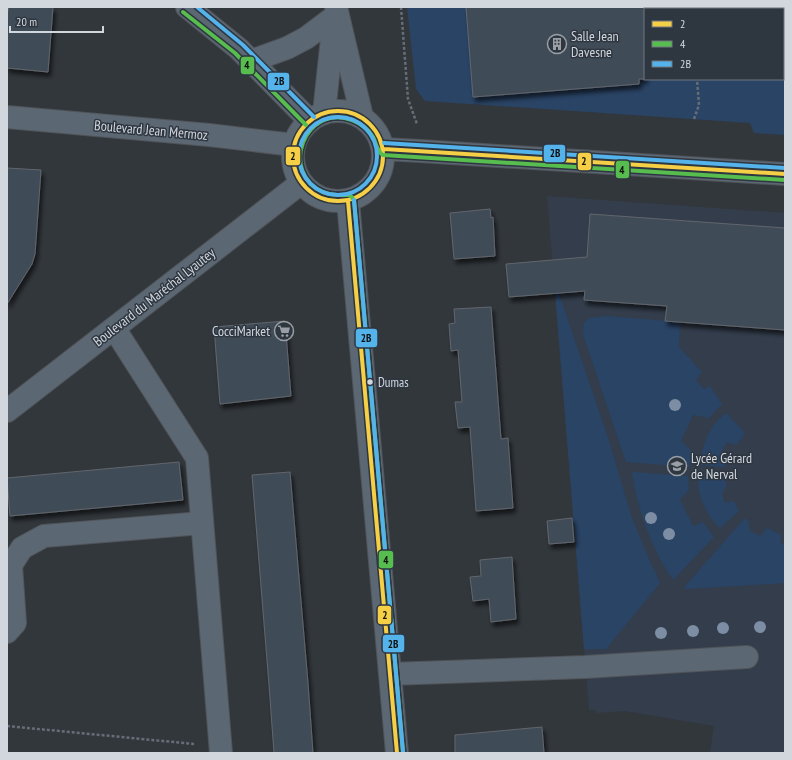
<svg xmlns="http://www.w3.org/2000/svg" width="792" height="760" font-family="'PT Sans Narrow',sans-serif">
	<defs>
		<filter id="shadow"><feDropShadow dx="2.5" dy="4.5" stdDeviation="2" flood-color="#0009"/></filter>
	</defs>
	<rect width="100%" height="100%" fill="#32373c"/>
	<!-- built -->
	<path fill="#333d4c" d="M 547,196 L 785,213 L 785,753 L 710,753 L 714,726 L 625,711 L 595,713 L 596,710 L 589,710 Z"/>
	<!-- green -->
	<path fill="#2a4466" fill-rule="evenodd" d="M 407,7 L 785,7 L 785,135 L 754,133 L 750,123 L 425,101 L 416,89 ZM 645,9 L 783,9 L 783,79 L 645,79 Z
		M 554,279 L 609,441 L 632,518 L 646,552 L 660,583 L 606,649 L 584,649 Z
		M 607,316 L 680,322 L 679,347 L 702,372 L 696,380 L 704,389 L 710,386 L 722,404 L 709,418 L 693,415 L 681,441 L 693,452 L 689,467 L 626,462 L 584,337 L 583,329 L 584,322 L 590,318 Z
		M 726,413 L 744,432 L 743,437 L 736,445 L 727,442 L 722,451 L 727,459 L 726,466 L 723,467 L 700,465 C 702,445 709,426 726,413 Z
		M 632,472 L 688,476 L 689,490 L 680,500 L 693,526 L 703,522 L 714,537 L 673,580 C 651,548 638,511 632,472 Z
		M 716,476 L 724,477 L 727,486 L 722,493 L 725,503 L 734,501 L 739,511 L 720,528 C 709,519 695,493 699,478 Z
		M 745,518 L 749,522 L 749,530 L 760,536 L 767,528 L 781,535 L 780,542 L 785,545 L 785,583 L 685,589 L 685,586 Z"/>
	<!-- building -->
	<path fill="#404b59" stroke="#62666b" filter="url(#shadow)" d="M 9,7 L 53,7 L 48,72 L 7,68 L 7,14 Z
		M 466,7 L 645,7 L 645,79 L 639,79 L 639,84 L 473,97 Z
		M 7,168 L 41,170 L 35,254 L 32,264 L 7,304 Z
		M 490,209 L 491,218 L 493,217 L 495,256 L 454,259 L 450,213 Z
		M 590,214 L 785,228 L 785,330 L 665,321 L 667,306 L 584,300 L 585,291 L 509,297 L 506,264 L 587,257 Z
		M 491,307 L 501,439 L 508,438 L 513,508 L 476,511 L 470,427 L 458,428 L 455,402 L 462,402 L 458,350 L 451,351 L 449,324 L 455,323 L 454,309 Z
		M 285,321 L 291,396 L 220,404 L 214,327 Z
		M 179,462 L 183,500 L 10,516 L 7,478 Z
		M 290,472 L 308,683 L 313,753 L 274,753 L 269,685 L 252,475 Z
		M 572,518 L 574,542 L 549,544 L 547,521 Z
		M 512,557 L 516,619 L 491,622 L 489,599 L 473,601 L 470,577 L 481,576 L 480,560 Z
		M 542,727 L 544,753 L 455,753 L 455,735 Z"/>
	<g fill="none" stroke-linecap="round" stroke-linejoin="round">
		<!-- minor casing -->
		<g stroke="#505458" stroke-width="24">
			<path id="minor" d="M 187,7 L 239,49 L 310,121
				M 336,7 L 362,117
				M 251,61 L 287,48 L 306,38 L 334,17
				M293 156a45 45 0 1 1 90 0a45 45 0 1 1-90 0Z
				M 324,113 L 334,20
				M 7,117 L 209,135 L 294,145
				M 384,149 L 420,151 L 785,174
				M 348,201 L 397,753
				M 114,328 L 197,458 L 221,753
				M 7,411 L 301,183
				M 7,632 L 15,623 L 11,565 L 22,548 L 44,536 L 202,523
				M 390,674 L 585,667 L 747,657"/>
		</g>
		<!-- path -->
		<path stroke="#666d76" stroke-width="2.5" stroke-dasharray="3 2" stroke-linecap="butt" d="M 401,7 L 408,99 L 417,124
			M 691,7 L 691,9
			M 694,119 L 699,105 L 697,79
			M 7,726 L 194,744"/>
		<!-- minor -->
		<use href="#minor" stroke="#5c6774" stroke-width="22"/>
		<!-- bus-1 casing -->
		<g stroke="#2e3640" stroke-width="7">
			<path id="bus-1" d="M293 156a45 45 0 1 1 90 0a45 45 0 1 1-90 0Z
				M 384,149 L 785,174
				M 348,201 L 397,753"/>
		</g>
		<!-- bus-2 casing -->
		<g stroke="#2e3640" stroke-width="7">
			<path id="bus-2" d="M 183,12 L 235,53 L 306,125
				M 403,752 L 354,200 L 350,195 C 340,195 332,196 323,192 C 279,173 304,103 352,120 C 360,123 368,129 373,137 C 376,143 377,152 383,155 L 785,180"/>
		</g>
		<!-- bus-3 casing -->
		<g stroke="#2e3640" stroke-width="7">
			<path id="bus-3" d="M 197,7 L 243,45 L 314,117
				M299 156a39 39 0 1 1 78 0a39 39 0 1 1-78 0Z
				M 384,143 L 785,168
				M 354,200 L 403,752"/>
		</g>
		<!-- bus-1 -->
		<use href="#bus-1" stroke="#f5cf46" stroke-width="4"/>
		<!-- bus-2 -->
		<use href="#bus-2" stroke="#58bd4f" stroke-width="4"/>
		<!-- bus-3 -->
		<use href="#bus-3" stroke="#53b3ea" stroke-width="4"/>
	</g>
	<!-- trees -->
	<g fill="#7d8da3">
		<circle cx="675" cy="405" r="6"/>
		<circle cx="651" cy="518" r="6"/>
		<circle cx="669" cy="534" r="6"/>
		<circle cx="760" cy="627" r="6"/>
		<circle cx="723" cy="628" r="6"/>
		<circle cx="693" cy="631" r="6"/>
		<circle cx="661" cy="633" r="6"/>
	</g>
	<!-- icons -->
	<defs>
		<g id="building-ring" transform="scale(1)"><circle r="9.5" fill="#2e3640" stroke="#9a9fa5" stroke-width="1.5"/><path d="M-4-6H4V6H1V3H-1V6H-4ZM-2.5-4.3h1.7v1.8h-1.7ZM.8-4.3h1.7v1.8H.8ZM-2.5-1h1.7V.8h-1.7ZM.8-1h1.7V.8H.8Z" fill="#9a9fa5"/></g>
		<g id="supermarket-ring" transform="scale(1)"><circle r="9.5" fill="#2e3640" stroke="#9a9fa5" stroke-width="1.5"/><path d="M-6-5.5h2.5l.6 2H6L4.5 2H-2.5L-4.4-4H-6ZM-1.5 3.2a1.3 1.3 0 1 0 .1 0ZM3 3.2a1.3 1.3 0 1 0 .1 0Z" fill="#9a9fa5"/></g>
		<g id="school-ring" transform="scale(1)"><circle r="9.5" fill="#2e3640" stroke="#9a9fa5" stroke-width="1.5"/><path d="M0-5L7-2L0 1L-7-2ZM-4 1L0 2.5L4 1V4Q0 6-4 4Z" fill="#9a9fa5"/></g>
	</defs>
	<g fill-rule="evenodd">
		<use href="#building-ring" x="557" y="44"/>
		<use href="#supermarket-ring" x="284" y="331"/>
		<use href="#school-ring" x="677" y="466"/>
	</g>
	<!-- markers -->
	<circle fill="#d2d7de" stroke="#2e3640" stroke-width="1.5" cx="370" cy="382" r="3.5"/>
	<g text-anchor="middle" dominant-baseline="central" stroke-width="3" stroke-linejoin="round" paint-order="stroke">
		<!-- bus labels -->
		<g font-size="13" fill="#d2d7de" stroke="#2e3640" text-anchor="start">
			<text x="378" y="382">Dumas</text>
		</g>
		<!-- poi labels -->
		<g font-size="14" fill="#d2d7de" stroke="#2e3640" text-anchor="start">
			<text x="571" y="36">Salle Jean<tspan x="571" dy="16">Davesne</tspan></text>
			<text x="270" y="331" text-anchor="end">CocciMarket</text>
			<text x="691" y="458">Lycée Gérard<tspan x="691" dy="16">de Nerval</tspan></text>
		</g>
		<!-- street labels -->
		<g font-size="14" fill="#d2d7de" stroke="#2e3640">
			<text transform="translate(151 130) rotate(5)">Boulevard Jean Mermoz</text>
			<text transform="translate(154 297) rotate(-38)">Boulevard du Maréchal Lyautey</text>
		</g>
	</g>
	<g stroke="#2e3640" stroke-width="1.5">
		<rect x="240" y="56" width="15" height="19" rx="4" fill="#58bd4f"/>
		<rect x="267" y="72" width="23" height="19" rx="4" fill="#53b3ea"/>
		<rect x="543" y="144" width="23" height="19" rx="4" fill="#53b3ea"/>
		<rect x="285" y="146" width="16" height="20" rx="4" fill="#f5cf46"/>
		<rect x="577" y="152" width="15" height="19" rx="4" fill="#f5cf46"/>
		<rect x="615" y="160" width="15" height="19" rx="4" fill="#58bd4f"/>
		<rect x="355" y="328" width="23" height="20" rx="4" fill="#53b3ea"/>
		<rect x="378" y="550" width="16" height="19" rx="4" fill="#58bd4f"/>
		<rect x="377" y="605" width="15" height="20" rx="4" fill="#f5cf46"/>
		<rect x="382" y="634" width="23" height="19" rx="4" fill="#53b3ea"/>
	</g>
	<g font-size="11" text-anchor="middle" font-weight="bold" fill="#111">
		<text x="247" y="69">4</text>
		<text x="279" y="85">2B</text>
		<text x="555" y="157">2B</text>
		<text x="293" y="160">2</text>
		<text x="584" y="165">2</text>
		<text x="622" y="174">4</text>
		<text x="366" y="342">2B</text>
		<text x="386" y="564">4</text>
		<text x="385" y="619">2</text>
		<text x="393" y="648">2B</text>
	</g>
	<!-- border -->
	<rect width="792" height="760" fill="none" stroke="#d2d7de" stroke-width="16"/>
	<!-- legend -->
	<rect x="644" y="8" width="140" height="72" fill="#2e3640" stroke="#70767f"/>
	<rect x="652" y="21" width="20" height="6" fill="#f5cf46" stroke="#70767f"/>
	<text x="680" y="28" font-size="12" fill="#d2d7de">2</text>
	<rect x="652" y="41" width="20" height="6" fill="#58bd4f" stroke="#70767f"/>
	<text x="680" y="48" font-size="12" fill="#d2d7de">4</text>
	<rect x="652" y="61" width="20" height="6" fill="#53b3ea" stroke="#70767f"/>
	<text x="680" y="68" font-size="12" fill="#d2d7de">2B</text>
	<!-- scale -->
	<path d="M10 26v6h93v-6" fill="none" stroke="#d2d7de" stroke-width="2"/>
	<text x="16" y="26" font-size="12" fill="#d2d7de" stroke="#2e3640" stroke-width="3" paint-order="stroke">20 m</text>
</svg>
